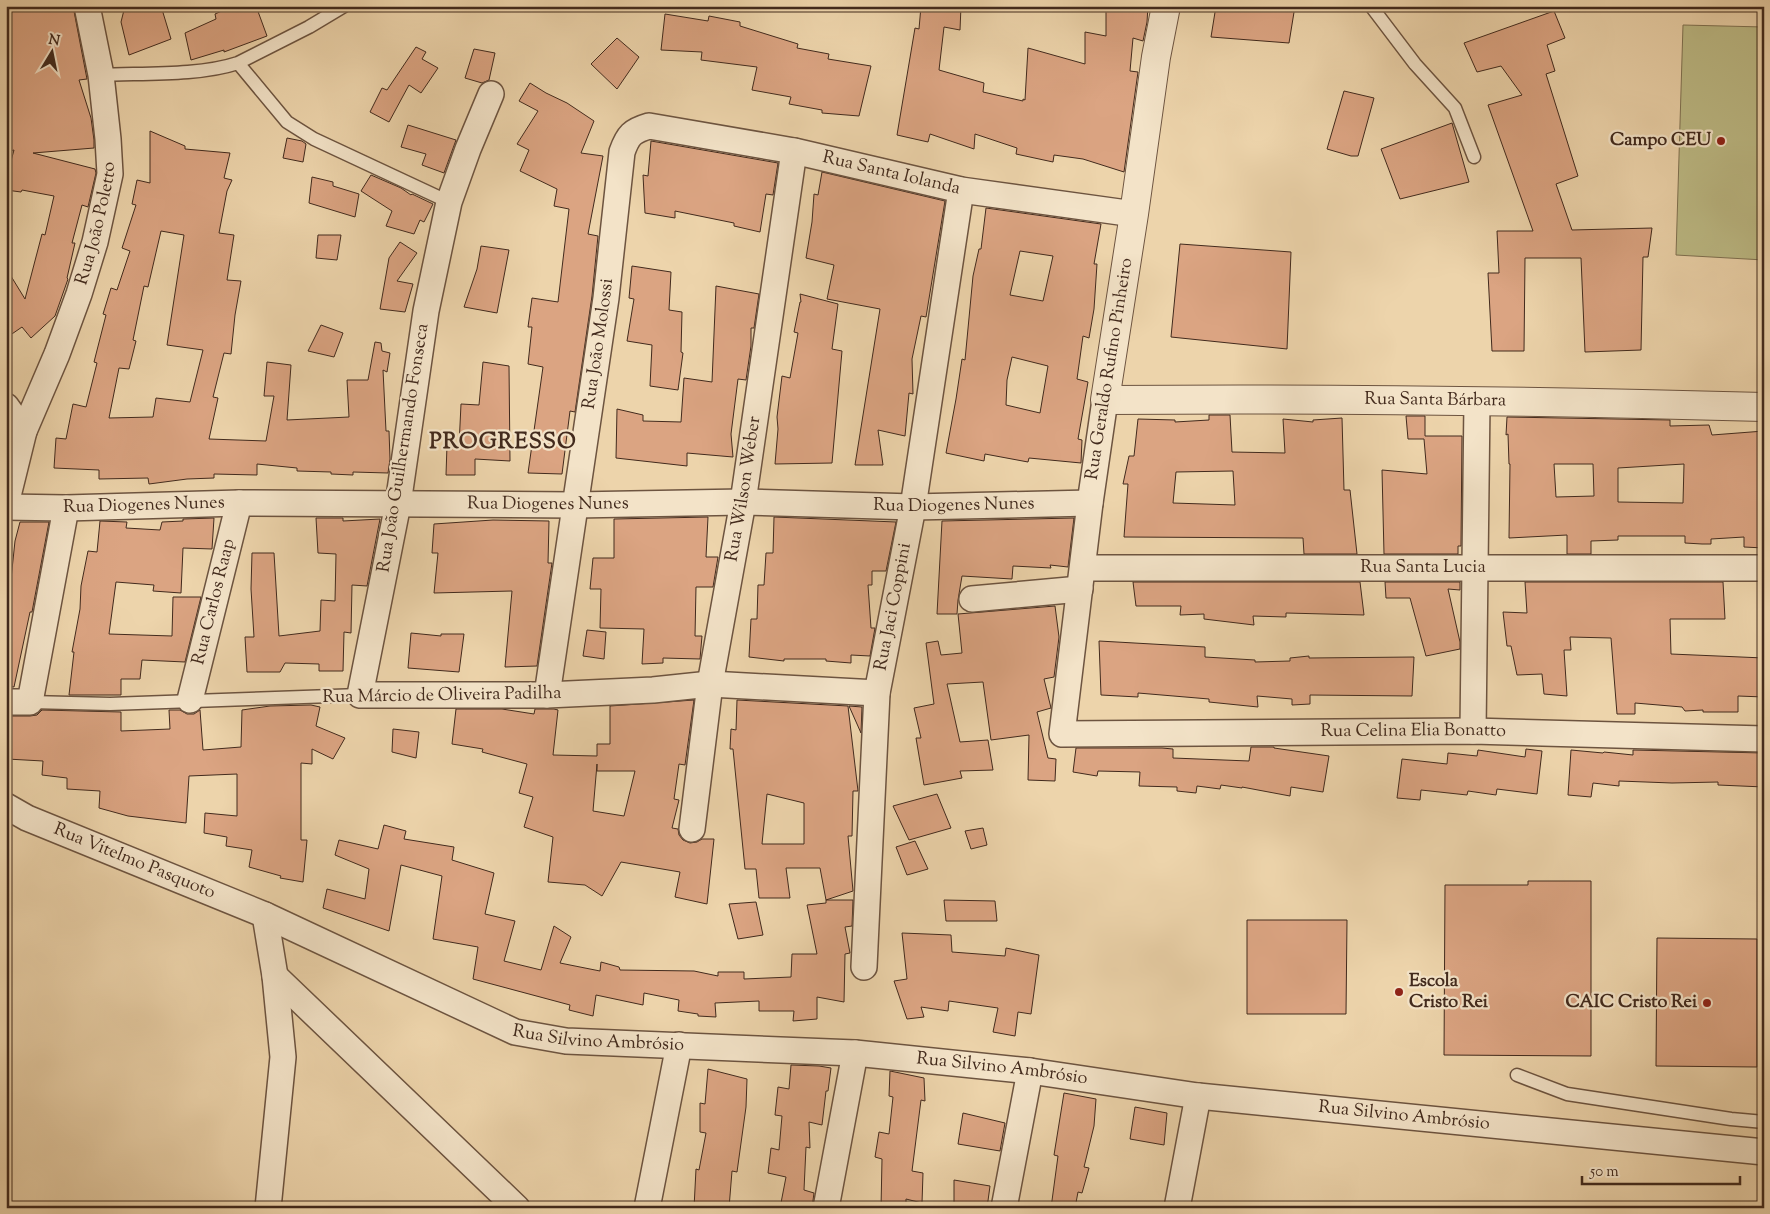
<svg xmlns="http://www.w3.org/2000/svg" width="1770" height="1214" font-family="'Sorts Mill Goudy',serif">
	<rect width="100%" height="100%" fill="#edd4ab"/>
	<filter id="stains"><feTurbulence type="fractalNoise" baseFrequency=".004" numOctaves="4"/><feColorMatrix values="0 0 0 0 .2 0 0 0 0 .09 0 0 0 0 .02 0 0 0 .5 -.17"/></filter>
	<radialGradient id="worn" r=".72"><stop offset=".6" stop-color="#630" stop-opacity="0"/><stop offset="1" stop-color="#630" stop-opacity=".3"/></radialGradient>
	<!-- green -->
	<path fill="#bdbb86" stroke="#807252" d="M 1683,25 L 1764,27 L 1764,260 L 1676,255 Z"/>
	<!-- building -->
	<path fill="#dba482" stroke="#422a1d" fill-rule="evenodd" d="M 6,6 L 73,6 L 87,79 L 79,80 L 91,118 L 94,140 L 94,148 L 33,153 L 95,169 L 96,173 L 88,207 L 82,205 L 72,243 L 75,243 L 67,278 L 68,279 L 55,316 L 31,338 L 22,327 L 6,338 L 6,268 L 25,299 L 42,234 L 45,235 L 54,196 L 22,190 L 21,192 L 6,190 L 6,179 L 14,150 L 6,152 Z
		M 125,6 L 161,6 L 171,39 L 129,55 L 121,22 Z
		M 233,6 L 256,6 L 267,36 L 224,52 L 224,50 L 191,60 L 185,33 L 216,19 L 215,14 Z
		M 921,6 L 961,6 L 960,30 L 944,27 L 939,70 L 984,83 L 983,92 L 1023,101 L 1023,99 L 1025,100 L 1028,48 L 1085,64 L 1085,32 L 1106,36 L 1106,6 L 1148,6 L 1147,22 L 1143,41 L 1133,38 L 1130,71 L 1138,72 L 1124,172 L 1083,159 L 1054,155 L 1053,162 L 1016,154 L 1017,148 L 975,134 L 974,149 L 930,134 L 928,142 L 897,135 L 915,28 L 919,29 Z
		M 1216,6 L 1295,6 L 1289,43 L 1211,37 Z
		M 1554,11 L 1565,38 L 1547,45 L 1555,71 L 1546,74 L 1578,176 L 1556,184 L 1572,230 L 1652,228 L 1648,257 L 1643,257 L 1641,350 L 1585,352 L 1581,258 L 1525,258 L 1524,351 L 1492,351 L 1488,273 L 1499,273 L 1497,231 L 1533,231 L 1488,105 L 1522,95 L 1501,66 L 1477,72 L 1464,43 Z
		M 665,14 L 708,21 L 709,16 L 740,22 L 740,26 L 798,44 L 797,48 L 829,54 L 828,59 L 871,66 L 859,116 L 822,113 L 822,110 L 789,104 L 791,97 L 752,90 L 757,67 L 701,60 L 702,52 L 661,50 Z
		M 617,38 L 639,57 L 617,89 L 591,64 Z
		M 416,47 L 426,52 L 422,59 L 438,68 L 421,93 L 409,85 L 389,122 L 370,112 L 382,88 L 387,90 Z
		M 474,49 L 495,53 L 489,80 L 482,83 L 465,78 Z
		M 530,83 L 546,93 L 567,103 L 594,121 L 581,153 L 603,156 L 588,234 L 598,236 L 592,296 L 575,412 L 570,411 L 562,474 L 528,473 L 543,367 L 528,364 L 532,327 L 528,327 L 532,298 L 558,302 L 569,209 L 554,206 L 557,189 L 520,171 L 529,150 L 517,144 L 538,111 L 519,101 Z
		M 1344,91 L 1374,98 L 1358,156 L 1351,156 L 1327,149 Z
		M 1452,123 L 1469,182 L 1400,199 L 1381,149 Z
		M 408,125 L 456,140 L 444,173 L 422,165 L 426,154 L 401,147 Z
		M 150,131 L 185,146 L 185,149 L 230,153 L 224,178 L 232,180 L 227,191 L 219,233 L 234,235 L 227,280 L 241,281 L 235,315 L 231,354 L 224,353 L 213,397 L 218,398 L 209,439 L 266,441 L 274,396 L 264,396 L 267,362 L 291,365 L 287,420 L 349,417 L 347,380 L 368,380 L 375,342 L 381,343 L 382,351 L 390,353 L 387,372 L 383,370 L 386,431 L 389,431 L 390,459 L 388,473 L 353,472 L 353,475 L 331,474 L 331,472 L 297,471 L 297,468 L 257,464 L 257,475 L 214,474 L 214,478 L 187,479 L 149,484 L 148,478 L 99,479 L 99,470 L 54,468 L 56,438 L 66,439 L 73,404 L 86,407 L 97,363 L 94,362 L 106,315 L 103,314 L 111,288 L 117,290 L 130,251 L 122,248 L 136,205 L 132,204 L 137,180 L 150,183 ZM 161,231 L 184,235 L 167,345 L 203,350 L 190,402 L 156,398 L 153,417 L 109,418 L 119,368 L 129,369 L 136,341 L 133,340 L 144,286 L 148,287 Z
		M 287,138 L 302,141 L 306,144 L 303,162 L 283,158 Z
		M 651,141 L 778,163 L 773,195 L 766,194 L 760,232 L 734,226 L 734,223 L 675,211 L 675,218 L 645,213 L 643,175 L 648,176 Z
		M 822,172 L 945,201 L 926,317 L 921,316 L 912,359 L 913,394 L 909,393 L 905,436 L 878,430 L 883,465 L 855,465 L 880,309 L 827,299 L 834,265 L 806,258 L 812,222 L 814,194 L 818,195 Z
		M 371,175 L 401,188 L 411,195 L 412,194 L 433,204 L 424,222 L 420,220 L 414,234 L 386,226 L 392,211 L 361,191 Z
		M 312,177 L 333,182 L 333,186 L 359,194 L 355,217 L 309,203 Z
		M 986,208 L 1101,224 L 1094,264 L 1097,264 L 1094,309 L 1089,338 L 1083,336 L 1077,379 L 1088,382 L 1078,439 L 1082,440 L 1081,463 L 1029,458 L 1028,462 L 985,454 L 984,461 L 946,453 L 956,399 L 962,359 L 965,360 L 973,276 L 979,249 L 981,249 ZM 1020,251 L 1053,256 L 1043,301 L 1010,295 ZM 1012,357 L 1048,366 L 1040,413 L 1006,405 L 1007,380 Z
		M 318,235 L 341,235 L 337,260 L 316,258 Z
		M 400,242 L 417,253 L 397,281 L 413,284 L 405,312 L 380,309 L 389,258 Z
		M 1180,244 L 1291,252 L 1287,349 L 1171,337 Z
		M 481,246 L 509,250 L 497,313 L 464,307 L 477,269 Z
		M 632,266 L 671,272 L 669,310 L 682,312 L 681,352 L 683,353 L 678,390 L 650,386 L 652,345 L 627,341 L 634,299 L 629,298 Z
		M 716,286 L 759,294 L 754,328 L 751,328 L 751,346 L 746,380 L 738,379 L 731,434 L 733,457 L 687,453 L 687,466 L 616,458 L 617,409 L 643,415 L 643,421 L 681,422 L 684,378 L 712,382 Z
		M 800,294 L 838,304 L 832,349 L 842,351 L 832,463 L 775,464 L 778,429 L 777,417 L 782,376 L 790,378 L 798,333 L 794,332 L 800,302 L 801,302 Z
		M 321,325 L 343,333 L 334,357 L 308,351 Z
		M 483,362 L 509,366 L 510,461 L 475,459 L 475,475 L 446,475 L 447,445 L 459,446 L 461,404 L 479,405 Z
		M 1209,415 L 1230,415 L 1232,452 L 1285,453 L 1283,419 L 1313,422 L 1313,420 L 1342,418 L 1344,490 L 1350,490 L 1357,554 L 1304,554 L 1303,538 L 1124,537 L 1128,484 L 1123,484 L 1129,456 L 1134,456 L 1138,419 L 1175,420 L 1175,422 L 1209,420 ZM 1233,471 L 1235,505 L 1173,503 L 1176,472 Z
		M 1406,416 L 1425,416 L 1425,436 L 1462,436 L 1461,546 L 1458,546 L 1458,554 L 1384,554 L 1382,470 L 1427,474 L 1424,439 L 1408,439 Z
		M 1507,417 L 1670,420 L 1670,426 L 1709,425 L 1712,435 L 1764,431 L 1764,548 L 1744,547 L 1744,537 L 1711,539 L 1711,544 L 1702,544 L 1685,543 L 1685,536 L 1618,536 L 1618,540 L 1591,541 L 1591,554 L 1567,554 L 1567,535 L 1509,538 L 1510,464 L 1509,464 L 1508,434 L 1506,435 ZM 1554,464 L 1593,464 L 1594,496 L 1556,497 ZM 1684,464 L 1683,503 L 1618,502 L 1618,468 Z
		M 708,517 L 706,557 L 718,557 L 713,587 L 696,587 L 695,636 L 702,636 L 700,659 L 663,658 L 663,663 L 642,664 L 644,629 L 600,628 L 601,589 L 590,589 L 593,558 L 614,558 L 614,519 Z
		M 774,517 L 896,522 L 886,571 L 872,571 L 872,585 L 868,585 L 871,628 L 875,628 L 870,656 L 851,655 L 851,663 L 826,661 L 826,659 L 784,659 L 784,661 L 749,657 L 751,619 L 757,619 L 758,585 L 764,585 L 766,553 L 773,553 Z
		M 214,518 L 212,549 L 183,548 L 181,593 L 153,591 L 154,585 L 116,582 L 109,634 L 172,636 L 173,597 L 201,597 L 185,662 L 142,660 L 140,679 L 121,679 L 121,695 L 69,695 L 74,652 L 72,652 L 80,609 L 81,586 L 88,551 L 97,552 L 100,521 L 127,522 L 126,528 L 160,530 L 162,522 L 183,521 L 183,519 Z
		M 316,518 L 343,518 L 343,521 L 380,519 L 367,586 L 352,585 L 351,633 L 344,632 L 343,671 L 319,671 L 319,664 L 285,663 L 280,672 L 247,672 L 245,637 L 254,637 L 251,589 L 252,553 L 274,553 L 279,636 L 320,631 L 321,600 L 335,601 L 336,554 L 318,553 Z
		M 1074,518 L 1068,567 L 1050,565 L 1051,568 L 1013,566 L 1012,579 L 962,576 L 958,600 L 957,614 L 937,614 L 942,521 Z
		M 493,520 L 549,521 L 548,563 L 552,563 L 537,666 L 505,667 L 512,591 L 434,593 L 438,553 L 432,553 L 434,524 Z
		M 20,522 L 49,522 L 32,612 L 30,612 L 14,687 L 6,686 L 6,590 L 9,579 L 11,579 L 15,541 Z
		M 1133,582 L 1360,582 L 1364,615 L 1286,613 L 1286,617 L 1253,616 L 1254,625 L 1204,619 L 1204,614 L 1180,615 L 1181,606 L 1136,606 Z
		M 1385,582 L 1460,582 L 1460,590 L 1448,589 L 1460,642 L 1460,649 L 1426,656 L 1410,598 L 1386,598 Z
		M 1525,582 L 1723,582 L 1725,619 L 1670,619 L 1671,654 L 1764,658 L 1764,697 L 1738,696 L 1738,712 L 1703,712 L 1703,710 L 1685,711 L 1682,707 L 1635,703 L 1635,714 L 1617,714 L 1611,638 L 1570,637 L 1571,650 L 1564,650 L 1567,696 L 1544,694 L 1542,674 L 1517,675 L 1511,646 L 1507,646 L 1503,612 L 1527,613 Z
		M 1055,606 L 1059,637 L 1054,677 L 1044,679 L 1051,708 L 1037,712 L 1048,758 L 1056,759 L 1055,781 L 1028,780 L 1029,735 L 991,740 L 983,682 L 947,684 L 960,742 L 988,740 L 993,770 L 960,771 L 962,778 L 924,785 L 916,738 L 921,738 L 914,708 L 934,704 L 926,643 L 938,641 L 941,655 L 962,653 L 958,614 Z
		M 587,630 L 606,632 L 604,659 L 583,656 Z
		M 411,633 L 441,636 L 441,634 L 464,634 L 459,672 L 408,668 Z
		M 1099,641 L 1205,647 L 1205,657 L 1255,660 L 1255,662 L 1290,661 L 1290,658 L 1309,656 L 1309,658 L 1414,657 L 1412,696 L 1310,695 L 1310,704 L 1292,705 L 1292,699 L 1257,696 L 1258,707 L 1209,702 L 1209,699 L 1138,693 L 1138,697 L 1101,695 Z
		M 694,700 L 685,765 L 679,764 L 674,799 L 679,800 L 672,828 L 678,829 L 679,835 L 683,840 L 690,843 L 697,842 L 702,839 L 714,839 L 707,904 L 675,897 L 680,872 L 621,862 L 602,896 L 585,885 L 548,882 L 553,837 L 524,827 L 533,797 L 519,793 L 527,764 L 482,752 L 483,749 L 452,744 L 456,709 L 502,709 L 534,714 L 535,709 L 554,709 L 558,710 L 553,755 L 597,756 L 597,744 L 610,744 L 610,706 ZM 597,764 L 597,771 L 635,771 L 624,816 L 593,811 Z
		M 737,700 L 848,706 L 858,791 L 853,791 L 852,836 L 848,836 L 853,891 L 826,900 L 820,868 L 786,868 L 790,898 L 759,898 L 756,869 L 745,869 L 733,749 L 730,749 L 731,729 L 736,730 ZM 767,794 L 804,803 L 804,844 L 762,844 Z
		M 311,705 L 320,707 L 316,726 L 345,738 L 333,759 L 312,749 L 312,764 L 301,763 L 301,840 L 307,840 L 303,882 L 280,878 L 281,876 L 249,867 L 252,850 L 226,846 L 227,837 L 204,833 L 205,813 L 237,816 L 237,774 L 189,776 L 186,823 L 128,816 L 99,808 L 100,791 L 67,789 L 67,778 L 42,775 L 43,761 L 7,759 L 7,741 L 11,742 L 10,716 L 30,716 L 37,715 L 42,710 L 121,712 L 121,731 L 170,729 L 169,710 L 180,710 L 187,714 L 194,714 L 200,710 L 203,750 L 241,747 L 242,710 L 270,706 Z
		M 849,706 L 862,707 L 861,733 Z
		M 393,729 L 419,732 L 416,758 L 392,752 Z
		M 1251,747 L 1274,747 L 1274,748 L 1329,756 L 1323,792 L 1291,787 L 1290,796 L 1242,787 L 1242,788 L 1221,785 L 1220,789 L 1197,786 L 1196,793 L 1177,791 L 1177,787 L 1139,786 L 1140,772 L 1098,771 L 1097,776 L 1073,772 L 1076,748 L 1162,748 L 1173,749 L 1173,758 L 1249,761 Z
		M 1526,749 L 1542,751 L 1537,794 L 1497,789 L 1496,795 L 1468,791 L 1467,795 L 1421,790 L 1420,800 L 1397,798 L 1402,759 L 1447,764 L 1448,753 L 1477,756 L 1478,750 L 1525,757 Z
		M 1571,750 L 1603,753 L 1604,752 L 1633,755 L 1633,750 L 1764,753 L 1764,787 L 1718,785 L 1718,782 L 1672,783 L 1619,781 L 1619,786 L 1593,783 L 1591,797 L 1568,795 Z
		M 937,794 L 951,828 L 909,840 L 893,806 Z
		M 384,825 L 406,831 L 404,839 L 454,847 L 452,860 L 494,873 L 485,914 L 515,921 L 504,961 L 541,970 L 554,926 L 571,937 L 560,963 L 600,971 L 601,962 L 619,967 L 620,970 L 694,971 L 718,976 L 718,972 L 744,972 L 744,979 L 791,977 L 792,954 L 817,954 L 807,905 L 826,903 L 826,900 L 853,900 L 852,926 L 845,927 L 850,953 L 845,954 L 844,1002 L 817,997 L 817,1019 L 793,1021 L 794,1011 L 759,1011 L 759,1001 L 715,1003 L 716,1017 L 698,1016 L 698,1014 L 678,1011 L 679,1000 L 644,993 L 643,1005 L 596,995 L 593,1016 L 569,1010 L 570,1005 L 473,979 L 478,947 L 433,939 L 442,876 L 401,865 L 389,931 L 323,908 L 327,889 L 365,899 L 369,869 L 335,855 L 339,840 L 378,849 Z
		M 983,828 L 987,845 L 971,849 L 965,831 Z
		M 915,841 L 928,869 L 907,875 L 896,847 Z
		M 1528,881 L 1591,881 L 1591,1056 L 1444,1055 L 1445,885 L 1528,885 Z
		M 944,900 L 995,901 L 997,921 L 946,921 Z
		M 756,902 L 763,935 L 738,939 L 729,904 Z
		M 1247,920 L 1347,920 L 1346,1014 L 1247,1014 Z
		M 902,933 L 951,935 L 952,952 L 1005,956 L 1006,948 L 1039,955 L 1031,1014 L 1018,1012 L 1015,1036 L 993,1032 L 998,1008 L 949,1001 L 948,1011 L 921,1007 L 924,1017 L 907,1019 L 894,981 L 907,979 Z
		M 1657,938 L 1757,939 L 1757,1067 L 1656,1066 Z
		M 791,1065 L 819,1066 L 831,1068 L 828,1091 L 826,1091 L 822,1125 L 809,1122 L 810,1148 L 806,1147 L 804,1190 L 814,1193 L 812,1208 L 780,1208 L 786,1177 L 768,1173 L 771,1148 L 779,1150 L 782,1116 L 775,1115 L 778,1087 L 789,1089 Z
		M 708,1069 L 747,1079 L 746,1107 L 737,1172 L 732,1171 L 729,1208 L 694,1208 L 696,1169 L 699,1170 L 706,1133 L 700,1132 L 700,1103 L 705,1104 Z
		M 890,1071 L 924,1078 L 925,1101 L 921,1100 L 912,1171 L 923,1173 L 922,1203 L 906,1199 L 906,1208 L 881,1208 L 882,1159 L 875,1157 L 879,1132 L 889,1134 L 893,1097 L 889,1096 Z
		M 1064,1093 L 1096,1099 L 1094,1126 L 1084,1167 L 1089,1168 L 1082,1193 L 1078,1192 L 1075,1208 L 1051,1208 L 1058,1156 L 1054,1155 Z
		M 1135,1107 L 1167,1113 L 1164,1145 L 1130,1139 Z
		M 963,1113 L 1005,1123 L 1000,1151 L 958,1144 Z
		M 954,1180 L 990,1186 L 987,1208 L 954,1208 Z"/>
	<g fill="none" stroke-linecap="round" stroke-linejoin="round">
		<!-- service casing -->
		<g stroke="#6d5440" stroke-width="15">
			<path id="service" d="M 1371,6 L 1415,64 L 1455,108 L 1474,157
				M 238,63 L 287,122 L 314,139 L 449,202
				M 101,75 C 142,73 199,76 238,63 L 309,27 L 344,6
				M 30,702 L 110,704 L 360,695
				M 1517,1075 L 1567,1094 L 1731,1119 L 1764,1122"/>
		</g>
		<!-- minor casing -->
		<g stroke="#6d5440" stroke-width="28">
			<g id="minor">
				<path d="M 491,94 L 468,149 L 449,202 L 426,311 L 398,504 L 360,695 L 547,695 L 653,690 L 710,684 L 877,693"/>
				<path id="s1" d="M 1105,400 L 1090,503 L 1062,734 L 1473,731 L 1764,739"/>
				<path d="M 6,406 L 24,431"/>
				<path id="s2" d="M 6,504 L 24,431 L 57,354 L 79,294 L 95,242 L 110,174 L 108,139 L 101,75 L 87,6"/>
				<path id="s3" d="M 6,507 L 66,508 L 239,503 L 575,505 L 743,502 L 913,507 L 1090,503"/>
				<path id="s4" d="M 1083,568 L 1764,568"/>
				<path d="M 972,599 L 1080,589"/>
				<path id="s5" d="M 547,695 L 606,298 L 622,152 C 628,135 632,131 649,126 L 794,151 L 961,190 L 1134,214"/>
				<path id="s6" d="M 190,700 L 239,503"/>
				<path d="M 6,702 L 30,702 L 66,508"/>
				<path d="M 1473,731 L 1477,402"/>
				<path id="s7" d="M 6,806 L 27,818 L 265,915 L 515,1032 L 566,1041 L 855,1053 L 1030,1071 L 1198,1096 L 1764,1152"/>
				<path id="s8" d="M 692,829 L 710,684 L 743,502 L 794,151"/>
				<path d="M 265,915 L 275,976 L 283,1057 L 268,1208"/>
				<path id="s9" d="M 864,967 L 877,693 L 913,507 L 961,190"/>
				<path d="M 275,976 L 517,1208"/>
				<path d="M 647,1208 L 679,1045"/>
				<path d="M 826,1208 L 855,1053"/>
				<path d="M 1004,1208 L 1030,1071"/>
				<path d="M 1177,1208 L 1198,1096"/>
			</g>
		</g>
		<!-- tertiary casing -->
		<g stroke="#6d5440" stroke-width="30">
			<g id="tertiary">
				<path id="s10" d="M 1166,6 L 1156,57 L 1134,214 L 1105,400 C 1325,398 1544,401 1764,407"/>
			</g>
		</g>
		<!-- service -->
		<use href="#service" stroke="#f3e3c8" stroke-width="12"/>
		<!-- minor -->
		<use href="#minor" stroke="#f3e3c8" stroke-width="25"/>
		<!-- tertiary -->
		<use href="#tertiary" stroke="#f3e3c8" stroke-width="28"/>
	</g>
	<!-- markers -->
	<g fill="#8f2418" stroke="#f3e3c8" stroke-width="2">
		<circle cx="1721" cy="141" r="5"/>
		<circle cx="1399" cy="992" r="5"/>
		<circle cx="1707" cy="1003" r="5"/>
	</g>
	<g text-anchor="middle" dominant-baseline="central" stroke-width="4.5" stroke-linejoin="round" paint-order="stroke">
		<!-- poi labels -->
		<g font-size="18" font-weight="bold" fill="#422a1d" stroke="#f3e3c8" text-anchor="end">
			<text x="1711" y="141">Campo CEU</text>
			<text x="1409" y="982" text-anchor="start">Escola<tspan x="1409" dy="21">Cristo Rei</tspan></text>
			<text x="1697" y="1003">CAIC Cristo Rei</text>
		</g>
		<!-- street labels -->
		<g font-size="18" fill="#422a1d" stroke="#f3e3c8">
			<text stroke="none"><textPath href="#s5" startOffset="835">Rua Santa Iolanda</textPath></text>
			<text stroke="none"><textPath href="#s2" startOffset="296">Rua João Poletto</textPath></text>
			<text stroke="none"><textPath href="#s5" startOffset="355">Rua João Molossi</textPath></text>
			<text transform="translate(1110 369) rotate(-81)">Rua Geraldo Rufino Pinheiro</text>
			<text stroke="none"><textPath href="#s10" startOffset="729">Rua Santa Bárbara</textPath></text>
			<text transform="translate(404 448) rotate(-81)">Rua João Guilhermando Fonseca</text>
			<text stroke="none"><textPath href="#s8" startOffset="344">Rua Wilson Weber</textPath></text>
			<text stroke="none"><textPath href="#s3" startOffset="542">Rua Diogenes Nunes</textPath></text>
			<text stroke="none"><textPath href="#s3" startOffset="138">Rua Diogenes Nunes</textPath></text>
			<text stroke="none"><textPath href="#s3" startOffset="948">Rua Diogenes Nunes</textPath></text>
			<text stroke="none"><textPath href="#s4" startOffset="340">Rua Santa Lucia</textPath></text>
			<text stroke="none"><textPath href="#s6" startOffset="101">Rua Carlos Raap</textPath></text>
			<text stroke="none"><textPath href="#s9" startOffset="362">Rua Jaci Coppini</textPath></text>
			<text transform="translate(442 696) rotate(-1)">Rua Márcio de Oliveira Padilha</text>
			<text stroke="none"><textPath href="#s1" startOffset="688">Rua Celina Elia Bonatto</textPath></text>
			<text stroke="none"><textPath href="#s7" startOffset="140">Rua Vitelmo Pasquoto</textPath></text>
			<text stroke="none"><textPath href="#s7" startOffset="641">Rua Silvino Ambrósio</textPath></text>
			<text stroke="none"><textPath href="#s7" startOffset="1046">Rua Silvino Ambrósio</textPath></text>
			<text stroke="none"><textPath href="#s7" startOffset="1451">Rua Silvino Ambrósio</textPath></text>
		</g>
		<!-- district labels -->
		<g font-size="22" font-weight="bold" letter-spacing="1" fill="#422a1d" stroke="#f3e3c8">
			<text x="503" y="443">PROGRESSO</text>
		</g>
	</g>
	<!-- margin -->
	<rect width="1770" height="1214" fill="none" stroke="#edd4ab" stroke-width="25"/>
	<rect x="8" y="8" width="1755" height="1199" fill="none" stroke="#422a1d" stroke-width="2.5"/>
	<rect x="12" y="12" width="1745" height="1189" fill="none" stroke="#422a1d"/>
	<!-- north arrow -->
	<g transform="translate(52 52) rotate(10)" stroke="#f3e3c8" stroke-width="4" paint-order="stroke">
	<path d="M0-4L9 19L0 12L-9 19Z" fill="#422a1d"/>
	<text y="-8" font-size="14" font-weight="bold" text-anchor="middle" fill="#422a1d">N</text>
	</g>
	<!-- scale -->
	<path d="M1582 1176v8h158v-8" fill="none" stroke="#422a1d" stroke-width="2.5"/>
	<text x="1590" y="1176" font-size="15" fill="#422a1d" stroke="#f3e3c8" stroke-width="4" paint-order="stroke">50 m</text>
	<rect width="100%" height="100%" filter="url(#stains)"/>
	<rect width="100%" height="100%" fill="url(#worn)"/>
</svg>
